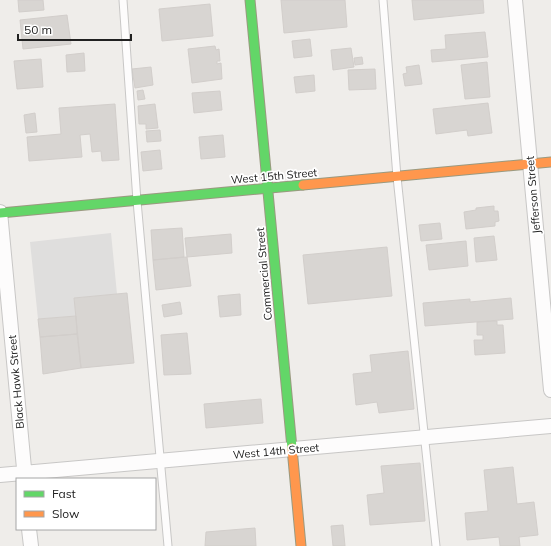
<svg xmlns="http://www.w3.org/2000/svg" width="551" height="546" font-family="Mulish,sans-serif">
	<rect width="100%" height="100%" fill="#efedea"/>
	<!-- parking -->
	<path fill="#dfdedd" d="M 111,233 L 117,294 L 74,298 L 76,316 L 38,319 L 30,242 Z"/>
	<!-- building -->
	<path fill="#d8d5d2" stroke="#d2cecb" d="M 18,0 L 43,0 L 44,10 L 19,12 Z
		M 281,0 L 345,0 L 347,27 L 284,33 Z
		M 412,0 L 483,0 L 484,13 L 414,20 Z
		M 210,4 L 213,36 L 162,41 L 159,9 Z
		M 67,15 L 71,44 L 23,49 L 20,20 Z
		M 485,32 L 488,57 L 432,62 L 431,50 L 446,49 L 445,35 Z
		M 310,39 L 312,56 L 294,58 L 292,41 Z
		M 215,46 L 216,50 L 219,49 L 220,61 L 217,61 L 217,64 L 221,63 L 222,79 L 192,83 L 188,49 Z
		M 351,48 L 354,67 L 333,70 L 331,50 Z
		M 84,53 L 85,71 L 67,72 L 66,55 Z
		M 362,57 L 363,64 L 355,65 L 354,58 Z
		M 41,59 L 43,87 L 17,89 L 14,61 Z
		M 487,62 L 490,97 L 465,99 L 461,65 Z
		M 419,65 L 422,84 L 405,86 L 403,74 L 407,73 L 406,67 Z
		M 151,67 L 153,85 L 135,88 L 132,69 Z
		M 375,69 L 376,89 L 349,90 L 348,70 Z
		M 314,75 L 315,91 L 296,93 L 294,77 Z
		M 143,90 L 145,99 L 138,100 L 137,91 Z
		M 220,91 L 222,110 L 194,113 L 192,93 Z
		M 488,103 L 492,133 L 468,136 L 467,130 L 436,134 L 433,109 Z
		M 115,104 L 119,160 L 102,161 L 101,151 L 92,152 L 90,134 L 80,135 L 82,157 L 29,161 L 27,137 L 61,134 L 59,108 Z
		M 155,104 L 158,128 L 146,129 L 146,124 L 139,124 L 138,106 Z
		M 35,113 L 37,132 L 26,133 L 24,115 Z
		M 160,130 L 161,141 L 147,142 L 146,131 Z
		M 223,135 L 225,157 L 201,159 L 199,137 Z
		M 160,150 L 162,169 L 143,171 L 141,152 Z
		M 494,206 L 494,211 L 498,211 L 499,221 L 495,222 L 495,226 L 466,229 L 464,212 L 476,210 L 476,208 Z
		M 440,223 L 442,239 L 421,241 L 419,225 Z
		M 182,228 L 184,257 L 153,260 L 151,230 Z
		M 231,234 L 232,253 L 187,257 L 185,238 Z
		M 494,236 L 497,260 L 476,262 L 474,238 Z
		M 466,241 L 468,266 L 429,270 L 426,245 Z
		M 387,247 L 392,296 L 308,304 L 303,255 Z
		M 187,257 L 191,286 L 156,290 L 153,260 Z
		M 127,293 L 134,363 L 81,368 L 74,298 Z
		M 240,294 L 241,315 L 220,317 L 218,296 Z
		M 511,298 L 513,319 L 425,326 L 423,303 L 470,299 L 470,302 Z
		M 180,302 L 182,314 L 164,317 L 162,305 Z
		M 76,316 L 77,334 L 40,337 L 38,319 Z
		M 497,321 L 497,325 L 503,325 L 505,353 L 475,355 L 474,340 L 483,340 L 483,335 L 477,335 L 477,322 Z
		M 187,333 L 191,374 L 164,375 L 161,335 Z
		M 77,334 L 81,368 L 43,374 L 40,337 Z
		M 408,351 L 414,409 L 379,413 L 377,402 L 356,405 L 353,374 L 372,372 L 370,355 Z
		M 261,399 L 263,423 L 206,428 L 204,404 Z
		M 420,463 L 425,521 L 370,525 L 367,495 L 384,493 L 381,466 Z
		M 513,467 L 517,504 L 534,502 L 538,535 L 519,537 L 520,546 L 500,546 L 499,537 L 467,540 L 465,513 L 488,511 L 484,470 Z
		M 343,525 L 345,546 L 333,546 L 331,526 Z
		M 255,528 L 256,546 L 205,546 L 206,532 Z"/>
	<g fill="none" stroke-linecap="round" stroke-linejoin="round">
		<!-- lane casing -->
		<g stroke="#c8c7c6" stroke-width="9">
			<path id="lane" d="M 123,0 L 137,201 L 168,546
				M 383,0 L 397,177 L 436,546"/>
		</g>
		<!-- street casing -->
		<g stroke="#c8c7c6" stroke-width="16">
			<path id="street" d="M 515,0 L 551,390
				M 0,212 L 25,479
				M 0,475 L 551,426
				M 29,529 L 31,546"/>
		</g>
		<!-- fast casing -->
		<g stroke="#9a9a80" stroke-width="11">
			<path id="fast" d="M 250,0 L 292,448
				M 0,213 L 303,185"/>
		</g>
		<!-- slow casing -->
		<g stroke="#9a9a80" stroke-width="11">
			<path id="slow" d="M 303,185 L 551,162
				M 292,448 L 301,546"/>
		</g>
		<!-- lane -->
		<use href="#lane" stroke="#fdfcfc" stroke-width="7"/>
		<!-- street -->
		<use href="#street" stroke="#fdfcfc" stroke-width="14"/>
		<!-- fast -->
		<use href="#fast" stroke="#63d668" stroke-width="9"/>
		<!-- slow -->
		<use href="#slow" stroke="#ff974d" stroke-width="9"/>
	</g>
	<g text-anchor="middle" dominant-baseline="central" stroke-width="3.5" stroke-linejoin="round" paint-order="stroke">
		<!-- street labels -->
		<g font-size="11" fill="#212121" stroke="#fff">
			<text transform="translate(274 176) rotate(-5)">West 15th Street</text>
			<text transform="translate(533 195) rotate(-95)">Jefferson Street</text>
			<text transform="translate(264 274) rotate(-95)">Commercial Street</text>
			<text transform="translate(16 382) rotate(-95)">Black Hawk Street</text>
			<text transform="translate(276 451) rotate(-5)">West 14th Street</text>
		</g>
	</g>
	<!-- legend -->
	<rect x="16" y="478" width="140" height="52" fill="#ffffff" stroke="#a6a6a6"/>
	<rect x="24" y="491" width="20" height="6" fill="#63d668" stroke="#a6a6a6"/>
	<text x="52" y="498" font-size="12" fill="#212121">Fast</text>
	<rect x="24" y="511" width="20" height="6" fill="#ff974d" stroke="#a6a6a6"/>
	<text x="52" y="518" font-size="12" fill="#212121">Slow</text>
	<!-- scale -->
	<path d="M18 34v6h113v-6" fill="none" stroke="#212121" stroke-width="2"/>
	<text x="24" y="34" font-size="12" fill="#212121" stroke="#ffffff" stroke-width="3" paint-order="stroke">50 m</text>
</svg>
